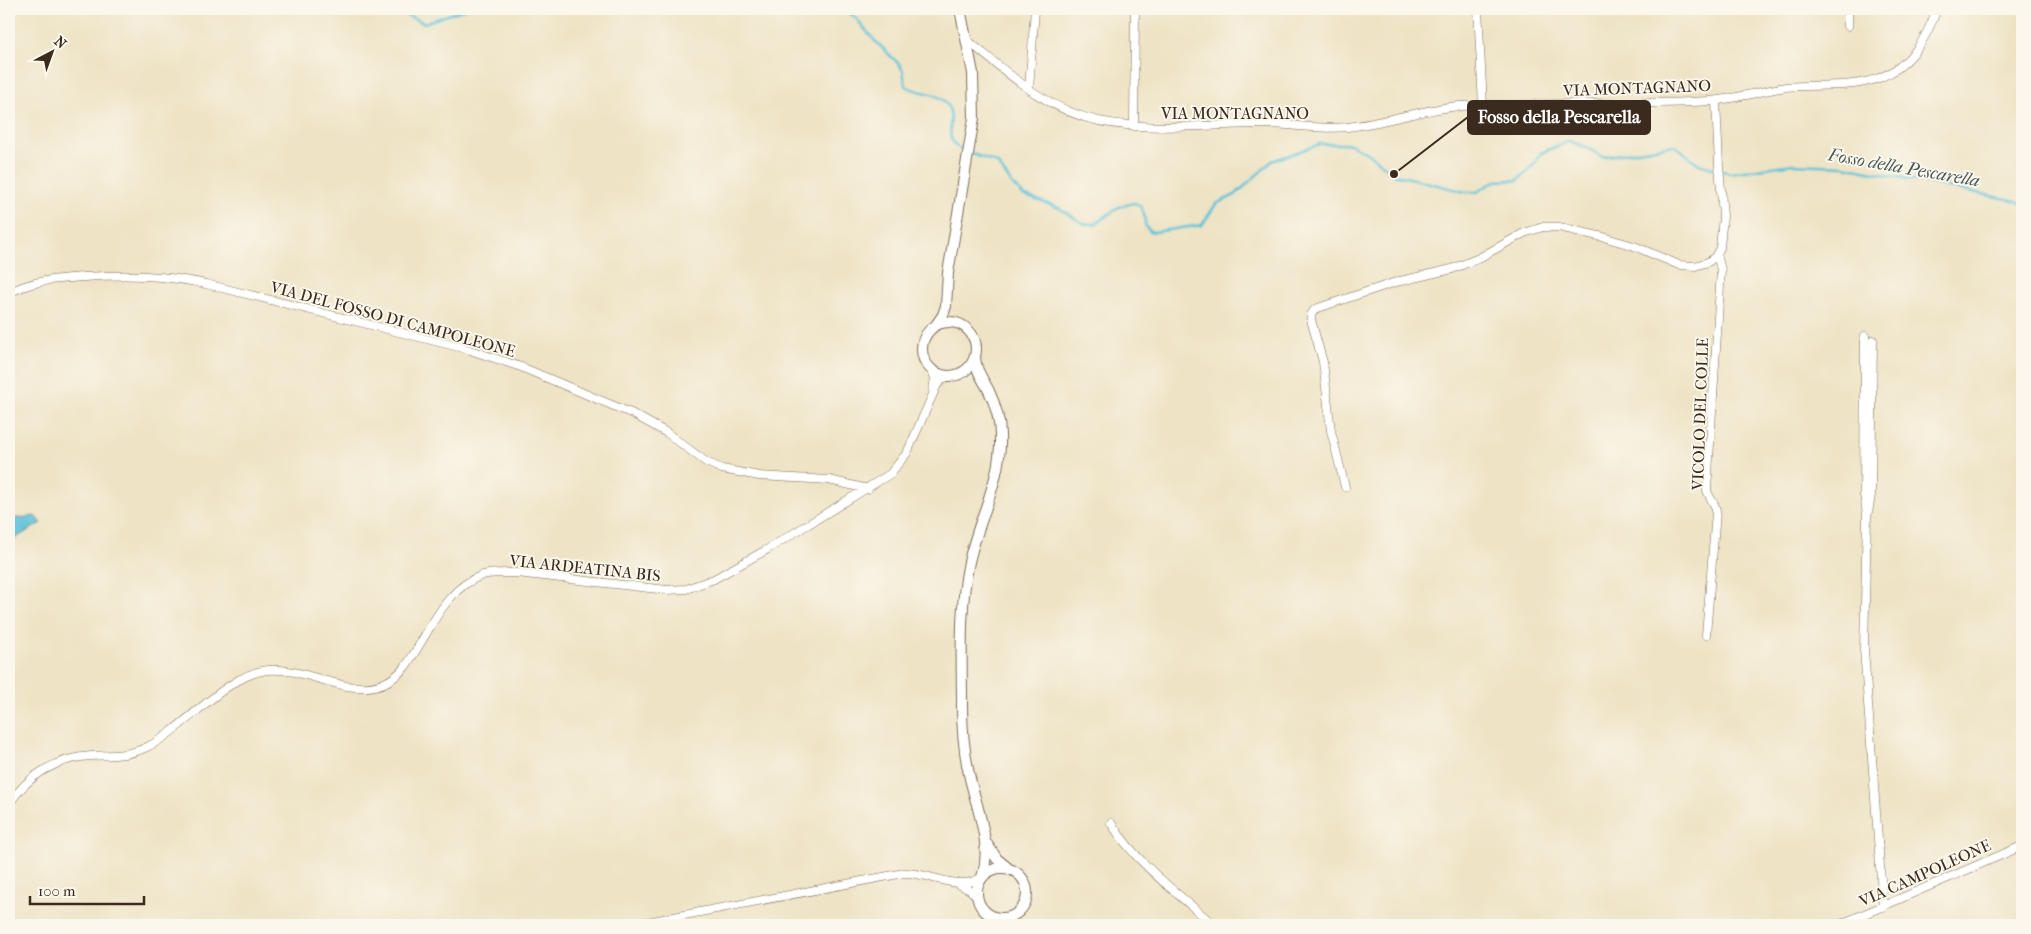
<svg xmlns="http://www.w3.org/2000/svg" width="2031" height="934" font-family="'IM FELL French Canon',serif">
	<rect width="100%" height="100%" fill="#fbf7ec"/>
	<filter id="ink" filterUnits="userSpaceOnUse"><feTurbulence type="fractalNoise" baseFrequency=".02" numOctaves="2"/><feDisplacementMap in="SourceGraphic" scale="10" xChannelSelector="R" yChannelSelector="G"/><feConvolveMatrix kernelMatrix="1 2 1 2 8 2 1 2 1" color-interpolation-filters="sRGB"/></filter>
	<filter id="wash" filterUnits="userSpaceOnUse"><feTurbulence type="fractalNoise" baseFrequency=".0096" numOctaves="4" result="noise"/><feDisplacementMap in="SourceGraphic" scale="20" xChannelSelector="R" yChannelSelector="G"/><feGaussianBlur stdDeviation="1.12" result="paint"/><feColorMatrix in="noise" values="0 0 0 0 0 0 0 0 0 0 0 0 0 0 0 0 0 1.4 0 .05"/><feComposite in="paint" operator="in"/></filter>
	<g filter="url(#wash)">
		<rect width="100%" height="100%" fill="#eee3c5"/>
		<!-- water -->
		<path fill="#5bc2d8" stroke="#4b767b" d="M 35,516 L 41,523 L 9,542 L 9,519 Z"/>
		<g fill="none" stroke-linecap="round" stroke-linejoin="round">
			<!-- stream -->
			<path stroke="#5bc2d8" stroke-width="2.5" d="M 393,9 L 424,23 L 465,9
				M 758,9 L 767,14 L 787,9
				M 841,9 L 855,17 L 873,39 L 900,65 L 903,71 L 906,86 C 920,95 939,90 948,106 C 957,123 939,140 965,151
				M 970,153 L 997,163 L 1012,184 L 1023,195 L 1059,208 L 1084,224 L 1095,224 L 1119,207 L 1134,203 C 1152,208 1137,229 1154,232 L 1202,225 L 1216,204 L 1235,195 L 1272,161 L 1320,144 L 1351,144 L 1372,156 L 1394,174 L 1465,192 L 1477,192 L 1495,181 L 1518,180 L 1533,166 L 1541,153 L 1569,141 L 1590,149 L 1602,157 L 1674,145 L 1699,164 L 1730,173 L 1793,164 L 1844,166 L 2017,201 L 2022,204"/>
		</g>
	</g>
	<g filter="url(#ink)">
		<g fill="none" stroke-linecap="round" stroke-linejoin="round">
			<!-- minor casing -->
			<g stroke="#7a6b58" stroke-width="9">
				<path id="minor" d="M 1478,9 L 1483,106
					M 1848,26 L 1848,9
					M 967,40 C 1008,73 1046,110 1099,121 C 1153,132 1210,124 1265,124 C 1293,124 1320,130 1348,127 C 1386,123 1422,109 1460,106 C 1543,102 1627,106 1710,101 C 1736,99 1761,91 1786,87 C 1817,84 1849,89 1879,78 C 1911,66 1926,39 1937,9
					M 1029,89 L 1035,9
					M 1134,126 L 1135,9
					M 9,293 C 33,280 57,279 84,277 C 127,274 164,275 206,284 L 467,349 L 521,367 L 633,414 L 667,433 L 706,462 L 722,469 L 759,476 L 829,480 L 868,489
					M 1865,336 L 1864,495 L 1867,515 L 1864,649 L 1883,907
					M 930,368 L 935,378 L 933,390
					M 1345,487 L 1331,431 L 1323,362 L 1311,320 L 1311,315 L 1315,309 L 1396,282 L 1452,269 L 1479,258 L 1524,233 L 1543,227 L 1559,227 L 1603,237 L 1634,246 L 1679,265 L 1695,266 L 1708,262 L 1715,257 L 1720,248 L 1723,216 L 1719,165 L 1716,101
					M 1868,513 L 1871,495 L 1873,340
					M 1706,635 L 1716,512 C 1716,503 1709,499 1707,490 L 1721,270 L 1717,254
					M 9,804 C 28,775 57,758 91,756 C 111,755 129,756 147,747 C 185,729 226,674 268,670 C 314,666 366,713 405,667 C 428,637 443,588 483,575 C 494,572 506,573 517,573 L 667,590 L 686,589 L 714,579 L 768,549 L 890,474 L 907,453 L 937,385 L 943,379 L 951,375
					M 1111,823 C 1137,864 1177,893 1214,925
					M 958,884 L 970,890 L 977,897
					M 632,925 L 904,873 C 930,872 959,893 982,877
					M 1839,925 L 2022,846"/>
			</g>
			<!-- major casing -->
			<g stroke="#7a6b58" stroke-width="12">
				<path id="major" d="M922 349a27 27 0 1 1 54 0a27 27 0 1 1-54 0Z
					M 936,325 L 943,315 L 946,306 L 948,273 L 974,118 L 973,73 L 960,9
					M 975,356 C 975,370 983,379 989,391 C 995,404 1000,420 1000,435 C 1002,479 978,520 969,562 C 959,608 962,659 962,706 C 962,729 964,751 969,774 C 976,807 993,844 982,877
					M 987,844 L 997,859 L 1008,868
					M977 893a25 25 0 1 1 50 0a25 25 0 1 1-50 0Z"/>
			</g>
			<!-- minor -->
			<use href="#minor" stroke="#fff" stroke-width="8"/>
			<!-- major -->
			<use href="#major" stroke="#fff" stroke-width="10"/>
		</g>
	</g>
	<g text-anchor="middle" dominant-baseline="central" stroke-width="4" stroke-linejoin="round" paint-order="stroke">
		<!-- street labels -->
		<g font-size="16" fill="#3b2a1e" stroke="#fbf7ec">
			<text transform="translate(1637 88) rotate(-2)">VIA MONTAGNANO</text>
			<text x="1235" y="113">VIA MONTAGNANO</text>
			<text transform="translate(393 319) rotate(15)">VIA DEL FOSSO DI CAMPOLEONE</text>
			<text transform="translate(1700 414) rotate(-88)">VICOLO DEL COLLE</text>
			<text transform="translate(585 568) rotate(6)">VIA ARDEATINA BIS</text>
			<text transform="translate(1925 873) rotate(-24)">VIA CAMPOLEONE</text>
		</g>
		<!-- water labels -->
		<g font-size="18" font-style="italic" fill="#455856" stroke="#fbf7ec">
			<text transform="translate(1904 168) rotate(10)">Fosso della Pescarella</text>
		</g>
	</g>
	<!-- callouts -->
	<path fill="none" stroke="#3b2a1e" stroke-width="2" d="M1394 174L1468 117"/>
	<circle fill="#3b2a1e" stroke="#fbf7ec" stroke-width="2" cx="1394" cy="174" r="5"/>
	<rect fill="#3b2a1e" stroke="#3b2a1e" stroke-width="2" x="1468" y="101" width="182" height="33" rx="5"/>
	<g font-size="18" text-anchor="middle" font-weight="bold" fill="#fff">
		<text x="1559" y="123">Fosso della Pescarella</text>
	</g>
	<!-- margin -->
	<rect width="2031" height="934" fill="none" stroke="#fbf7ec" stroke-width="30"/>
	<!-- north arrow -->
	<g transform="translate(52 52) rotate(41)" stroke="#fbf7ec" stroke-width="4" paint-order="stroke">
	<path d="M0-4L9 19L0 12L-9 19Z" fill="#3b2a1e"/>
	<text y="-8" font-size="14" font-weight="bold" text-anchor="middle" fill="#3b2a1e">N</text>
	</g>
	<!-- scale -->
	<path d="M30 896v8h114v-8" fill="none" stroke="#3b2a1e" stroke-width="2.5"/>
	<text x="38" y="896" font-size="15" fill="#3b2a1e" stroke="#fbf7ec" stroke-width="4" paint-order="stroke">100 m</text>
</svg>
